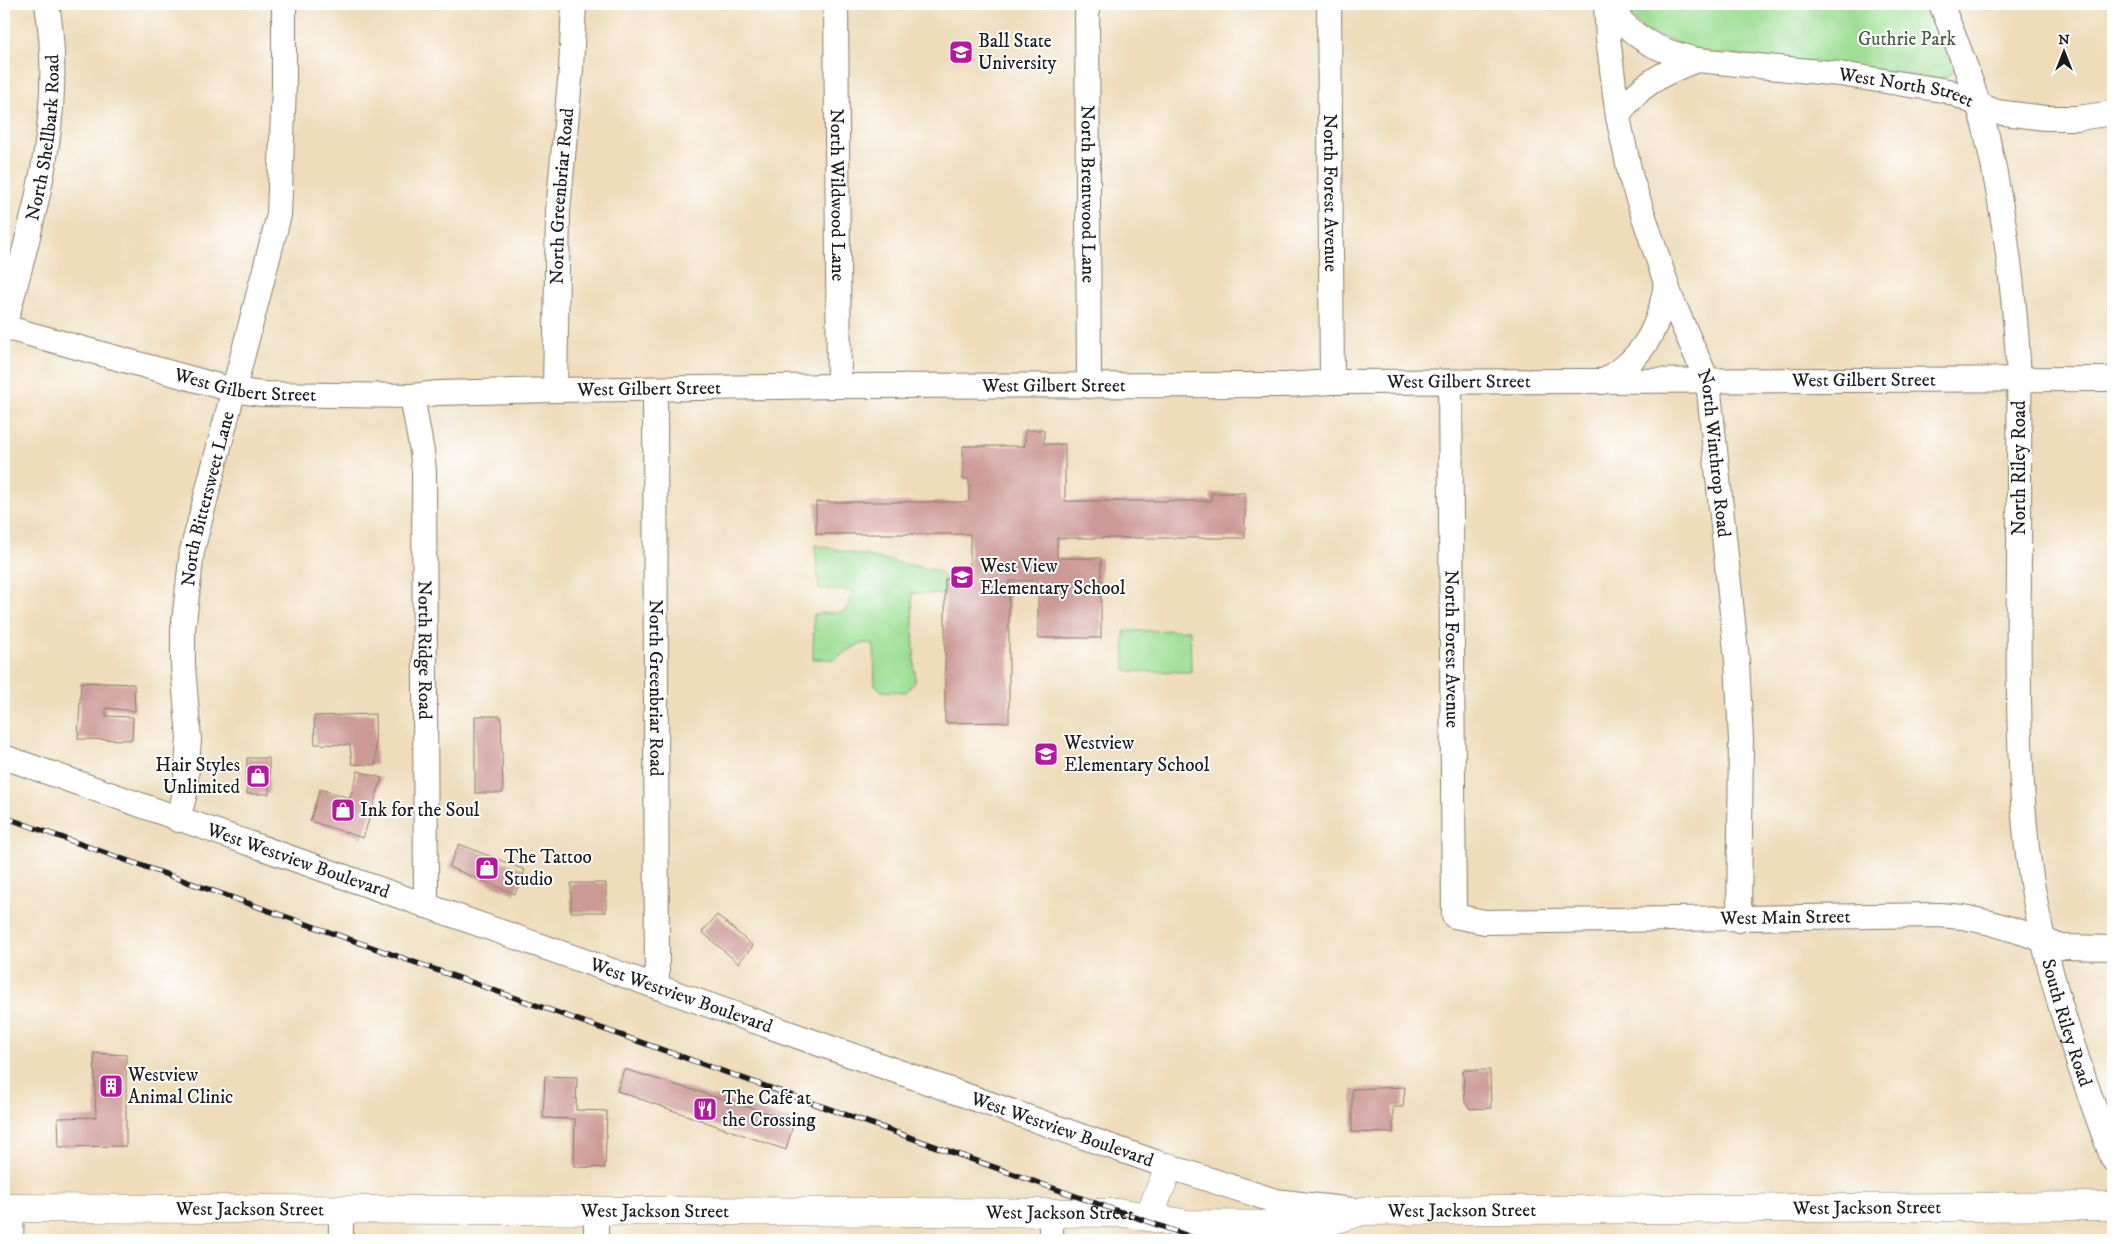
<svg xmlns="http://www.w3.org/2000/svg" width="2117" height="1244" font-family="'IM FELL DW Pica',serif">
	<rect width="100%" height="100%" fill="#fff"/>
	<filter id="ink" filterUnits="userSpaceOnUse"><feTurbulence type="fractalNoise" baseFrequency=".02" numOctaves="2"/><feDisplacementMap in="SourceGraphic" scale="10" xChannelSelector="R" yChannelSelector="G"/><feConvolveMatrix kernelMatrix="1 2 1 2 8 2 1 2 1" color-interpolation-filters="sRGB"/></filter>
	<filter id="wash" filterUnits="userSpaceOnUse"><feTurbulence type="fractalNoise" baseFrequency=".0096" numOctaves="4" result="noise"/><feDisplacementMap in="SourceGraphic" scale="20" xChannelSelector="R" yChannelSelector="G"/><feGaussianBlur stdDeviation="1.12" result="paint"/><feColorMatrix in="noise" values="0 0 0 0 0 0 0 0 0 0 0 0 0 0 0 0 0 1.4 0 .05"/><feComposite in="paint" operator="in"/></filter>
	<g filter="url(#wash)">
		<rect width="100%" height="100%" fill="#eedcba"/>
		<!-- green -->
		<path fill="#9ede94" stroke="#5d7d58" d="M 1620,4 L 1935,4 L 1955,70 L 1947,77 L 1936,78 L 1700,51 L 1645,31 Z
			M 815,545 L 938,571 L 945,579 L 945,595 L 912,593 L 915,682 L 906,692 L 882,691 L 875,685 L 874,644 L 861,643 L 834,659 L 813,659 L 814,614 L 844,612 L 854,591 L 819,589 Z
			M 1190,630 L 1191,672 L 1125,671 L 1124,631 Z"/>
		<g id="blocks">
			<!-- building -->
			<path fill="#cc9a96" d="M 1025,430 L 1044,430 L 1044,444 L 1065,444 L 1065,501 L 1211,501 L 1211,493 L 1245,493 L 1245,538 L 1057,538 L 1057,558 L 1101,558 L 1101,638 L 1038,638 L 1038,581 L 1009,581 L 1009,722 L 945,723 L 945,579 L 970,579 L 970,534 L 816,534 L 816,502 L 969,502 L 969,479 L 963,479 L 963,446 L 1025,446 Z
				M 81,682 L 134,684 L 135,711 L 106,708 L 106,716 L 133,717 L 132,740 L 78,739 Z
				M 375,714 L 376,765 L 352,764 L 350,745 L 315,744 L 314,716 Z
				M 475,716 L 501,716 L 503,793 L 475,793 Z
				M 247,758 L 269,758 L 269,794 L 247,794 Z
				M 358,771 L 382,778 L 363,838 L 310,821 L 320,789 L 350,798 Z
				M 459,844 L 525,870 L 515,894 L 449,867 Z
				M 571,883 L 606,883 L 606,912 L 571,912 Z
				M 717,915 L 753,946 L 738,963 L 702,932 Z
				M 94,1053 L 126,1055 L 126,1146 L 59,1147 L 58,1118 L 96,1117 Z
				M 624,1069 L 794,1121 L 786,1150 L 617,1091 Z
				M 1463,1070 L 1490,1070 L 1491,1108 L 1470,1109 L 1465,1103 Z
				M 545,1076 L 577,1077 L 576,1110 L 607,1111 L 605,1168 L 574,1167 L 575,1119 L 543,1118 Z
				M 1405,1087 L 1403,1107 L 1393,1107 L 1393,1133 L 1352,1132 L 1352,1089 Z"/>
		</g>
	</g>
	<g filter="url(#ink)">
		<use href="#blocks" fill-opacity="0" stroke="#857c6b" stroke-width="1"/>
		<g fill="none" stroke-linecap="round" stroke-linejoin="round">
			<!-- minor casing -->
			<g stroke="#857c6b" stroke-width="26">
				<g id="minor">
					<path id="s1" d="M 836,4 L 839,386"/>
					<path id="s2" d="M 1087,4 L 1089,386"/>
					<path id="s3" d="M 1329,4 L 1332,382"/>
					<path id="s4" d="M 1606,4 L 1608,38 L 1618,117 L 1631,178 L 1671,298 L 1708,382 L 1737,661 L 1741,740 L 1739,920"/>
					<path d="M 1608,4 C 1632,39 1656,50 1697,60"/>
					<path id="s5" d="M 1941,4 C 1958,46 1975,88 1986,132 C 2005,213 2015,296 2019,378 C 2020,410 2019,442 2019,473 C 2020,591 2015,711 2025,828 C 2035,941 2073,1053 2113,1159"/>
					<path id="s6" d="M 1618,117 C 1636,86 1664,72 1697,60 L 1840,74 L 1948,91 L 1996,112 L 2045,118 L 2078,118 L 2113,113"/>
					<path id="s7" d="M 4,327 L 233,390 L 262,394 L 412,396 L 438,393 L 555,390 L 839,386 L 1287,385 L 1332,382 L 2113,379"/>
					<path id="s8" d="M 4,328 C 32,220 66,117 47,4"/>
					<path d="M 1602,382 C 1643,359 1660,328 1666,282"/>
					<path id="s9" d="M 1450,383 L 1454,916 L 1485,922 L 1939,915 L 1963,917 L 1991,923 L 2024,933 L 2062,947 L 2113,948"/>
					<path id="s10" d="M 655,389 L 657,987"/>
					<path id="s11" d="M 555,390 L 558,211 L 571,69 L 574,4"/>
					<path id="s12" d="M 412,396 L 422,452 L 424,471 L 426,906"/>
					<path id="s13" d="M 4,757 L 1155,1162 L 1275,1201 L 1361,1211"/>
					<path id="s14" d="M 178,820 L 185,793 L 189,739 L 183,666 L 183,630 L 192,551 L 279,215 L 284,86 L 284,4"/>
					<path d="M 11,1240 L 12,1209"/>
					<path d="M 341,1240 L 341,1210"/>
					<path d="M 596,1240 L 596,1211"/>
					<path d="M 1051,1240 L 1051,1213"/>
				</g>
			</g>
			<!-- major casing -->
			<g stroke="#857c6b" stroke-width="29">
				<g id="major">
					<path id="s15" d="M 4,1208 L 1124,1213 L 1188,1224 L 1316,1225 L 1363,1211 L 2113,1206"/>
					<path d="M 1149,1216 L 1169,1167"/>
				</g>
			</g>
			<!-- minor -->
			<use href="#minor" stroke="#fff" stroke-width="24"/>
			<!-- major -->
			<use href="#major" stroke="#fff" stroke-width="28"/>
			<!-- rail casing -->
			<g stroke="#1c1c1c" stroke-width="5.5">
				<path id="rail" d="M 4,817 L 1200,1240"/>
			</g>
			<!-- rail -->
			<use href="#rail" stroke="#fff" stroke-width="4" stroke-dasharray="11" stroke-linecap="butt"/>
		</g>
	</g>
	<!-- icons -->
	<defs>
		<g id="university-square" transform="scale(1.25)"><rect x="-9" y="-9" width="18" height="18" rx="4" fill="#b5179e" stroke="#fff"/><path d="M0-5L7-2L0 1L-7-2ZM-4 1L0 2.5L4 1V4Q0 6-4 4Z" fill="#fff"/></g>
		<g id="school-square" transform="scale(1.25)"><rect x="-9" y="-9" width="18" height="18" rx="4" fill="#b5179e" stroke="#fff"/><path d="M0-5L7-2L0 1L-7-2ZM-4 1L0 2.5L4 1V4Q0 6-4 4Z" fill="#fff"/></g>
		<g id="shop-square" transform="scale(1.25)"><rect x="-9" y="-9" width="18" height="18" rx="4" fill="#b5179e" stroke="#fff"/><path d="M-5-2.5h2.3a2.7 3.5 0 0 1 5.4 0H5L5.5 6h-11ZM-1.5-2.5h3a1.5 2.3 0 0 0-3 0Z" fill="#fff"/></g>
		<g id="building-square" transform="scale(1.25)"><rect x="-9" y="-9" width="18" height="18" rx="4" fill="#b5179e" stroke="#fff"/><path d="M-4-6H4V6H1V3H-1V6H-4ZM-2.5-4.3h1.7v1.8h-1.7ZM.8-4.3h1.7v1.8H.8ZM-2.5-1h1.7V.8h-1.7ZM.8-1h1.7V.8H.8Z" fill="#fff"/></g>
		<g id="restaurant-square" transform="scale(1.25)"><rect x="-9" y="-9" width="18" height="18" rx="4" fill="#b5179e" stroke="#fff"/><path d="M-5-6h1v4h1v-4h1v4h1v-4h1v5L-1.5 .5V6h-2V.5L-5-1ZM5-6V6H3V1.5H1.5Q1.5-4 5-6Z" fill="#fff"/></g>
	</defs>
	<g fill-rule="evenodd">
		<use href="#university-square" x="961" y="52"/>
		<use href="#school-square" x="962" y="577"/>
		<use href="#school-square" x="1046" y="754"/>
		<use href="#shop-square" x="258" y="776"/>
		<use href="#shop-square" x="343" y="810"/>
		<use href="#shop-square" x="487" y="868"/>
		<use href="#building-square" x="111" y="1086"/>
		<use href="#restaurant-square" x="705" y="1109"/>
	</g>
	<g text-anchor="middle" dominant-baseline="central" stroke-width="4" stroke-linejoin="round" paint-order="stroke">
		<!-- park labels -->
		<g font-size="19" fill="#4a6046" stroke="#fff">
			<text x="1907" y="39">Guthrie Park</text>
		</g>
		<!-- poi labels -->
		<g font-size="19" fill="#1c1c1c" stroke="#fff" text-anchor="start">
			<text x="978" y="41">Ball State<tspan x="978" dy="22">University</tspan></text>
			<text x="980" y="566">West View<tspan x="980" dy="22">Elementary School</tspan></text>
			<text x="1064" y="743">Westview<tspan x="1064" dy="22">Elementary School</tspan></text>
			<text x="240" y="765" text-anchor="end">Hair Styles<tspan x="240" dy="22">Unlimited</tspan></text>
			<text x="360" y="810">Ink for the Soul</text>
			<text x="504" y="857">The Tattoo<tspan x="504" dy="22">Studio</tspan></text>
			<text x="128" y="1075">Westview<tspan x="128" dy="22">Animal Clinic</tspan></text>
			<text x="722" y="1098">The Cafe at<tspan x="722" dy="22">the Crossing</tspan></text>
		</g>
		<!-- street labels -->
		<g font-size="19" fill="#1c1c1c" stroke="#fff">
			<text stroke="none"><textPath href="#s6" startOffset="311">West North Street</textPath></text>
			<text stroke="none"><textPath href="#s8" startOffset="195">North Shellbark Road</textPath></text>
			<text stroke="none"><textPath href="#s3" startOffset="189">North Forest Avenue</textPath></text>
			<text stroke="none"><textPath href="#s1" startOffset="191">North Wildwood Lane</textPath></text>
			<text stroke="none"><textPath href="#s2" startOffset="190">North Brentwood Lane</textPath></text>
			<text stroke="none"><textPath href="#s11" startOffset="194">North Greenbriar Road</textPath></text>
			<text stroke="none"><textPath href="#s7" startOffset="1869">West Gilbert Street</textPath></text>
			<text stroke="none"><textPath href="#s7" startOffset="1464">West Gilbert Street</textPath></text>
			<text stroke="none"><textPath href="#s7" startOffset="249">West Gilbert Street</textPath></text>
			<text stroke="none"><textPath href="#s7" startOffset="1059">West Gilbert Street</textPath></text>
			<text stroke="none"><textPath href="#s7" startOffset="654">West Gilbert Street</textPath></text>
			<text stroke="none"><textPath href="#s4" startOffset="466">North Winthrop Road</textPath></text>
			<text transform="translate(2019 468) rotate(-90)">North Riley Road</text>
			<text stroke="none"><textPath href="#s14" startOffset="325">North Bittersweet Lane</textPath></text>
			<text stroke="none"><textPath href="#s9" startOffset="266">North Forest Avenue</textPath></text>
			<text stroke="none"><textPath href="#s12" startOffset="255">North Ridge Road</textPath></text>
			<text stroke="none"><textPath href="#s10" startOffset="299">North Greenbriar Road</textPath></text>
			<text stroke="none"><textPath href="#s13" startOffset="312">West Westview Boulevard</textPath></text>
			<text stroke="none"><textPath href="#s9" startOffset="865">West Main Street</textPath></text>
			<text stroke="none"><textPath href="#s13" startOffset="718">West Westview Boulevard</textPath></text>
			<text stroke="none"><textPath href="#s5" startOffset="1034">South Riley Road</textPath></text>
			<text stroke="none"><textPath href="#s13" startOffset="1122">West Westview Boulevard</textPath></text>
			<text stroke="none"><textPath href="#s15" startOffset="1866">West Jackson Street</textPath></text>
			<text stroke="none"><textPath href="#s15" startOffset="246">West Jackson Street</textPath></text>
			<text stroke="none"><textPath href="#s15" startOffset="1461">West Jackson Street</textPath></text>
			<text stroke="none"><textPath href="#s15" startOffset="651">West Jackson Street</textPath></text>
			<text stroke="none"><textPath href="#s15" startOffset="1056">West Jackson Street</textPath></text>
		</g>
	</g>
	<!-- margin -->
	<rect width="2117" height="1244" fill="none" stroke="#fff" stroke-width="20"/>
	<!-- north arrow -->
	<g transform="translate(2064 52)" stroke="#ffffff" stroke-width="4" paint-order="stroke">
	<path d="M0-4L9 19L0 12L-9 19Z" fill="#1c1c1c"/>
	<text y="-8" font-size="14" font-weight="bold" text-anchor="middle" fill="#1c1c1c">N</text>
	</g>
</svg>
